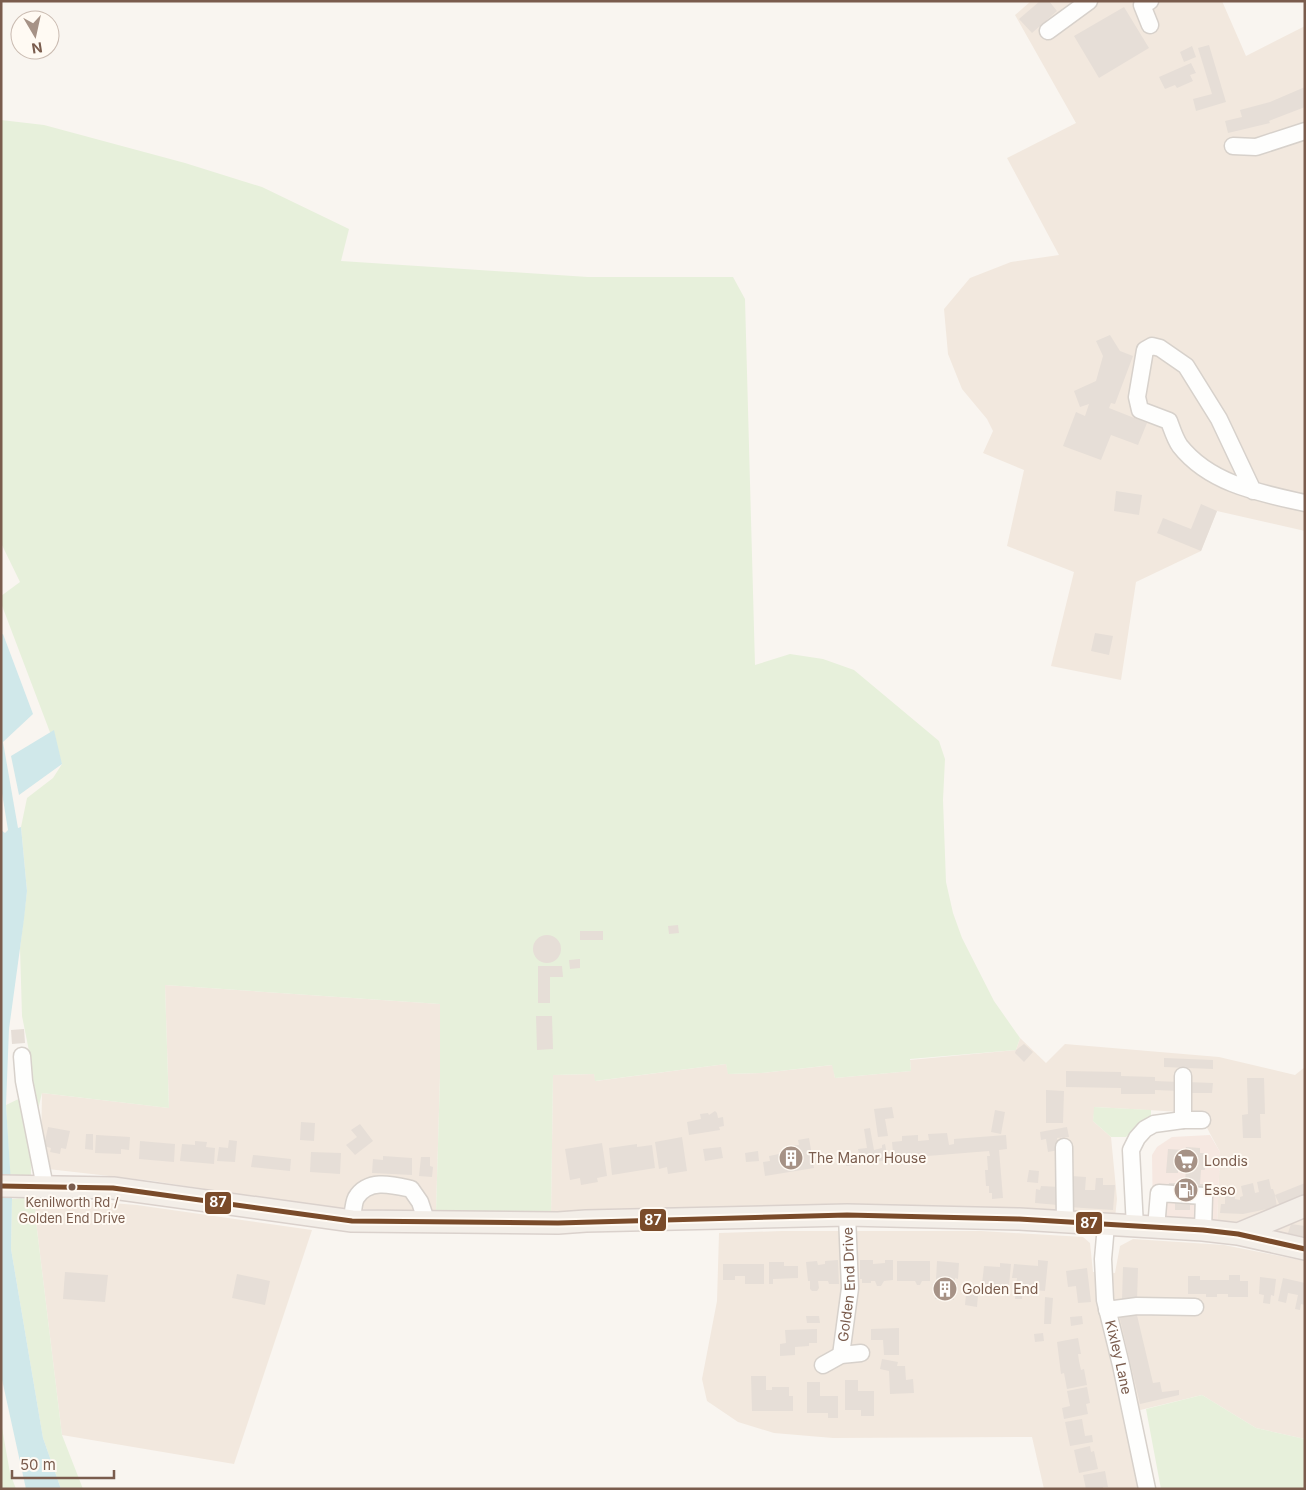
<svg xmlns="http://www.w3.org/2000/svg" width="1306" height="1490" viewBox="0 0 1306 1490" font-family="Inter,sans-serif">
	<rect width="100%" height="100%" fill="#f9f5f0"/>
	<path fill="#f2e8de" d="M1031,1h191l24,55 59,-30v505l-88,-20 -16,40 -65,31 -15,98 -70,-14 23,-94 -67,-26 17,-76 -41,-17 10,-22 -6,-12 -25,-30 -14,-35 -4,-45 26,-31 41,-16 48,-7 -52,-97 69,-35 -61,-108z
		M165,985l275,19v72l-4,136 -116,-5 -167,-26 -105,-12 -7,-18 1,-58 127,15z
		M1020,1038l26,25 19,-19 154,13 76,18 10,-8v170l-28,-5 -5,-16 -29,10 -26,-1 3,-73 -21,-39 -104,-6 -2,14 18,16 6,62 -2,19 -564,-2 2,-141 41,-1 2,7 130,-17 3,10 32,-1 72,-8 2,13 76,-7 -1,-11 106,-10z
		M36,1197l101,8 175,25 -78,234 -172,-29 -27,-222z
		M782,1231h199l102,6 7,6 3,29 22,1 5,-27 13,-7 91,6 81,16v178l-49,-11 -54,-33 -78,19 14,75h-94l-12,-52 -199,1 -59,-5 -36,-11 -31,-21 -5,-22 15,-78 2,-68z"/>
	<path fill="#f6e8e1" d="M1210,1135l10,17 -3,73 -64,-4 -1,-66 5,-8 15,-10z"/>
	<path fill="#e7f0db" d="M1,120l43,5 141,38 77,24 87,42 -8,32 247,16h145l12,22 10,366 35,-11 33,5 31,11 85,71 6,18 -2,41 3,82 7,31 9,25 32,63 26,37 -4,12 -106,9 1,12 -76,7 -3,-13 -71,8 -33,1 -2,-10 -131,17 -1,-7 -41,1 -2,141 -115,-4 4,-136v-72l-275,-19 4,123 -127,-15 -11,45v39l-21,-3 -4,-69 27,-13 -4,-41 -7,-35 -2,-68 7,-57 -6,-64 6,-29 26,-20 9,-14 -61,-161v-7l19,-14 -19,-39z
		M1094,1107l57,3v8l-8,4 -17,15h-15l-18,-16z
		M36,1197l-1,16 27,222 21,54h-22l-18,-51 -32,-189 1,-50z
		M1202,1395l54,33 49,11v50h-144l-15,-80z
		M1,1422l9,51 6,16h-15z"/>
	<path fill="#d0e8ea" d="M3,634l30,80 -30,28 15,86 3,-1 6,64 -3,28 -15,110 -3,76 6,94 -1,50 32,189 18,51h-35l-25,-114v-545l4,3 3,-3 -7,-43v-152z
		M54,730l8,34 -43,31 -8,-39z"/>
	<path fill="#e6ded7" d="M1040,1h9l8,10 -25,22 -13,-14z
		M1124,7l25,41 -50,30 -25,-42z
		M1209,45l17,57 -30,9 -3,-12 19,-5 -14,-46z
		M1192,46l4,11 -12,5 -4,-10z
		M1191,63l5,10 -6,2 3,6 -16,7 -2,-3 -10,4 -6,-12z
		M1305,87v20l-36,14 1,2 -42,10 -3,-12 17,-4 -2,-7 30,-8z
		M1110,335l10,16 13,5 -18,48 -4,-1 -2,5 38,15 -9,22 -27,-10 -10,25 -38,-14 13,-34 9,4 4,-12 -9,3 -6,-16 22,-10 7,-25 -7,-15z
		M1116,491l26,4 -3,20 -25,-4z
		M1201,504l16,7 -16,40 -44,-18 6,-15 28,11z
		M1095,633l18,3 -4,19 -18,-4z
		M678,925l1,8 -10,1 -1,-8z
		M580,931h23v9h-23z
		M533 949a14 14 0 1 1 28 0a14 14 0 1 1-28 0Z
		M580,959v9l-10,1 -1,-9z
		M538,966h24l1,11h-13v26h-12z
		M536,1016h16l1,33 -16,1z
		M24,1029l1,14 -13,1 -1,-14z
		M1024,1044l9,8 -9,10 -9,-9 1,-3z
		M1164,1058l49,2v9l-49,-2z
		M1066,1071l55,1v4l34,1v4l24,1v9l-24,-1v4h-34v-6l-55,-1z
		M1247,1078h17l1,36h-5l1,24h-18l-1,-23 6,-1z
		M1187,1082l26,1 -1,10h-25z
		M1046,1090l18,1 -1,32h-17z
		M892,1107l2,11 -9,1 3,17 -10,1 -4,-28z
		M995,1110l10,2 -4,22 -10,-2z
		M715,1111l2,2 1,5 5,-1 1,9 -5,1 1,3 -31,5 -2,-13 14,-3 -1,-5 8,-1 1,2z
		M301,1122l14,1 -1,18 -14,-1z
		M360,1124l13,17 -18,14 -9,-10 11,-8 -6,-7z
		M48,1127l22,4 -4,18 -5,-1 -1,6 -10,-2 1,-4 -7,-2z
		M1067,1127l2,10 -12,1 2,12 -11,2 -2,-13 -5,1 -1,-8z
		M870,1128l4,22 8,-2v-3l3,-1 3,16 -42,6 -1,-10 14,-2 -1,-5 9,-1 -3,-19z
		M947,1133l2,12 5,-1v-5l52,-4 1,14 -8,1 4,48 -11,1v-6h-3v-7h-3l-1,-16h3l-1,-14h3l-1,-5 -86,7 1,4 -10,1 -2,-21 10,-1v-5l16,-1v6l11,-1 -1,-6z
		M86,1134h7v16l-8,-1z
		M96,1135l34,2 -1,13 -8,-1v5l-26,-1z
		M682,1137l5,34 -19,3 -1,-7 -8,2 -4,-27z
		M809,1138l5,30 -49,8 -2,-14 7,-1 -1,-5 20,-4v-6l10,-1 -1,-5z
		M229,1140l8,1 -2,21 -18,-1 2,-14 9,1z
		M140,1141l35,3 -1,18 -35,-3z
		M195,1141l12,1 -1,5 9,1 -1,16 -34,-3 2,-17 13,1z
		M602,1143l5,33 -10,2 1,4 -17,3 -1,-7 -10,2 -5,-31z
		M637,1144v3l15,-2 3,23 -43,7 -3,-27z
		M721,1147l2,11 -18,3 -2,-12z
		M1186,1147l14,1v5h5v17h-4l-1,14h3l-1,21h-12v5h-15v-13l-7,-1 1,-13h16l1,-14 -8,-1v5h-12l2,-24 17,1z
		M758,1151l1,10 -13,1 -1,-9z
		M311,1152l30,1 -1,21 -30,-2z
		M253,1155l38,4 -1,12 -39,-4z
		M383,1156l29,2v17l-40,-2 1,-14 10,1z
		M421,1157h9v9l3,1 -1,10 -13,-1z
		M1029,1170l10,1 -1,12 -11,-1z
		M1071,1176l15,1 -1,13h10l1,-12h7v7h12l-2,25 -44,-3z
		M1269,1179l2,10h2l2,6 2,12 -34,7 -23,-1 1,-9h4v-8l10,1v2l5,1v-3l3,-1 -2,-10 12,-3 2,10 4,-1 -2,-10z
		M1305,1183v16l-24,9 -6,-13z
		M1041,1186l19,1 -2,18 -23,-2 1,-14 4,1z
		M1291,1224l14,2v11l-17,-4z
		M838,1260l1,24h-10l-1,-3h-10l1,7 -2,3h-5l-2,-2v-8h-2l-2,-19 11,-1 1,4 7,-1v-3z
		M860,1260h13v4l12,-1v-3h8v20l-9,1 -3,5h-4l-2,-5h-4v2h-9v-4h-2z
		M1038,1260l10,1 -3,30 -22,-2 -1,10h-7l2,-21h-5l2,-14 24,2z
		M897,1261h33v20h-8l-2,4h-3l-2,-4h-18z
		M937,1261l22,2 -1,16 -3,-1 -1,22 -19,-1z
		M769,1262h15v4h14v12l-25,1v5h-4z
		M1000,1263l11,1 -2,22 -27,-2 2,-18 16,1z
		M723,1264h41v20h-19v-8h-10v4h-12z
		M1123,1267l15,1 -1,33 -15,-1z
		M1087,1268l4,34 -13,1 -2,-17 -8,1 -2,-16z
		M65,1272l43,3 -3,27 -42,-3z
		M237,1274l33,7 -5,24 -33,-7z
		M1229,1275h11v6h8v16h-20v-3h-11v3h-11v-3h-18v-18h12v4h29z
		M1260,1277l16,2 -2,17 -3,-1 -1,9 -7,-1 1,-8 -5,-1z
		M1283,1278l22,5v22l-4,-1 -1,6 -5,-1 3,-14 -10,-2 -2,10 -8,-2z
		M966,1294l12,1 -1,12 -12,-2z
		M1045,1297l8,1 -2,26h-7z
		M1136,1311l17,72 7,-1 2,10 17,-2v5l-39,9 -21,-89z
		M806,1316h13l1,7h-13z
		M1082,1316l1,8 -12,2 -1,-9z
		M899,1328v27h-15l-1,-15h-12v-11z
		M817,1329v14h-8v3l-14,1v8l-15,1v-12l6,-1 -1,-13z
		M1043,1333l1,8 -9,1 -1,-8z
		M1078,1338l3,16h-3l1,7 2,9 3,-1 3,16 -20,4 -3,-16 -3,1 -4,-32z
		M882,1359l16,3 -1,4h8l1,14 7,-1 1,14 -24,1 -1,-23 -9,-2z
		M751,1376h15v14h6v-3h17v9h4v15h-41z
		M845,1380h13v11h16v25h-13v-6h-16z
		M807,1382h13v14h18v22h-10v-5h-21z
		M1087,1387l3,16 -4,1 2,10 -24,5 -2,-11 8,-2 -3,-15z
		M1082,1419l3,17 7,-1 1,7 -23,4 -5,-24z
		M1090,1446l1,6 3,-1 4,18 -19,4 -5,-23z
		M1105,1471l3,16h-5v2h-17l-3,-14z"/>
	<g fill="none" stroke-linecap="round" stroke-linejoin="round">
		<defs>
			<g id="minor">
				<path d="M1150,1l-8,4 8,20"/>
				<path d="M1048,31l41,-30"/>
				<path d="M1233,146l23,1 49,-16"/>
				<path d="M1253,491l-34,-72 -33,-53 -26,-18 -8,-2 -7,4 -8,47 3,13 29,11c3,8 6,18 11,25 30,38 80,47 125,57"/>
				<path d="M22,1056l2,25 21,106"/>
				<path d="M1183,1076v44h19"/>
				<path d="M1064,1147l1,75"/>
				<path d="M352,1221c1,-7 1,-17 4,-23 12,-20 37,-13 55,-9l9,13 7,21"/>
				<path id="s1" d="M1106,1225l-3,34 2,41 16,65 26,124"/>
				<path d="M1135,1227l-4,-77 6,-12 8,-9 9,-5 29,-4"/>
				<path d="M1156,1228l3,-35 45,3 -1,34"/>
				<path d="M1107,1310l30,-4 58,1"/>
				<path id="s2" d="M841,1355l9,-67 -3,-73"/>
				<path d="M823,1365l18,-10 20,-2"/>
			</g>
			<path id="major" d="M1,1186l112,2 239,33 206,2 28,-2 261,-6 172,4 184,11 35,4 67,15
				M1238,1234l67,-28"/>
		</defs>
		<use href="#minor" stroke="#d7d1cb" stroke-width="19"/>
		<use href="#major" stroke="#dad1cc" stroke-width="24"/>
		<use href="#minor" stroke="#fefefd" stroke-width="16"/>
		<use href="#major" stroke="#f3eee8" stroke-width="21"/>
		<defs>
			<path id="bus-1" d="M1,1186l112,2 239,33 206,2 289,-8 172,4 184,11 35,4 67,15"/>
		</defs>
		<use href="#bus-1" stroke="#fffaf3" stroke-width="9"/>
		<use href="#bus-1" stroke="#7a4b2a" stroke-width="5"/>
	</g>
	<defs>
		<symbol id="building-disc" viewBox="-11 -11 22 22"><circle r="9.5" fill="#a69286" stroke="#fffaf3"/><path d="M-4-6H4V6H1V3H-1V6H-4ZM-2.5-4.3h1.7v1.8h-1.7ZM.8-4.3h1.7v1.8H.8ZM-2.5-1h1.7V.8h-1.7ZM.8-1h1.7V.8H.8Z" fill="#fff"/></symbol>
		<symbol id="supermarket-disc" viewBox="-11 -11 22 22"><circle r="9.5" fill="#a69286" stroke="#fffaf3"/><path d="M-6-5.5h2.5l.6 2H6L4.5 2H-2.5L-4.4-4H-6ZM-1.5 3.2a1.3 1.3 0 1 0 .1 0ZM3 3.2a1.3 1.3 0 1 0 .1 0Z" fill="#fff"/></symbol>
		<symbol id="fuel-disc" viewBox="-11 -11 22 22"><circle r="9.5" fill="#a69286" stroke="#fffaf3"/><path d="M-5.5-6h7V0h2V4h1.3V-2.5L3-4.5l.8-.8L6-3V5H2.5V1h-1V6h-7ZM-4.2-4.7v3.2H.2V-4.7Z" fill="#fff"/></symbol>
	</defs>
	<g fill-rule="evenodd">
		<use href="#building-disc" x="777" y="1144" width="28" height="28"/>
		<use href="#supermarket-disc" x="1172" y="1147" width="28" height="28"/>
		<use href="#fuel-disc" x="1172" y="1176" width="28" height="28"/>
		<use href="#building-disc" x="931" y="1275" width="28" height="28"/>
	</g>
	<circle fill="#7a5c4d" stroke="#fffaf3" stroke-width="2" cx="72" cy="1187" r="4.5"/>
	<g text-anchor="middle" stroke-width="4" stroke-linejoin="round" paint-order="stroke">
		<g font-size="13" fill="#7a5c4d" stroke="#fffaf3">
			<text x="72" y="1207">Kenilworth Rd /<tspan x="72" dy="16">Golden End Drive</tspan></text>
		</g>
		<g font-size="14" fill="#7a5c4d" stroke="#fffaf3" text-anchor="start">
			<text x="808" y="1163">The Manor House</text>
			<text x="1204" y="1166">Londis</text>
			<text x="1204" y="1195">Esso</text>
			<text x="962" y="1294">Golden End</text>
		</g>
		<g font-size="14" fill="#7a5c4d" stroke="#fffaf3">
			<text dy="5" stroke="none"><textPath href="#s2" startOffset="71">Golden End Drive</textPath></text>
			<text dy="5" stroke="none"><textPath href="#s1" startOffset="134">Kixley Lane</textPath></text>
		</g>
	</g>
	<g stroke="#fffaf3" stroke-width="2">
		<rect x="204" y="1191" width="28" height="24" rx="5" fill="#7a4b2a"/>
		<rect x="639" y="1208" width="28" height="24" rx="5" fill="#7a4b2a"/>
		<rect x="1075" y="1211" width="28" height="24" rx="5" fill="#7a4b2a"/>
	</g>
	<g font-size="14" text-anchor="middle" font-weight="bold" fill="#fff">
		<text x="218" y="1207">87</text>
		<text x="653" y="1225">87</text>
		<text x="1089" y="1228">87</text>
	</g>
	<rect width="1306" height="1490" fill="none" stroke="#7a5c4d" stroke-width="5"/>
	<g transform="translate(35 35) rotate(171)"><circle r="24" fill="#fffaf3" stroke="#cabbb1"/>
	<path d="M0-4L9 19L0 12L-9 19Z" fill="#a69286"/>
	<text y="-8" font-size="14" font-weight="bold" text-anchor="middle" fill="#7a5c4d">N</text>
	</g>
	<path d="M12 1470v8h102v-8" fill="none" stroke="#7a5c4d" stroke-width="2.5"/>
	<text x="20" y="1470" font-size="15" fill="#7a5c4d" stroke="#fffaf3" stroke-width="4" paint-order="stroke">50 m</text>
</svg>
